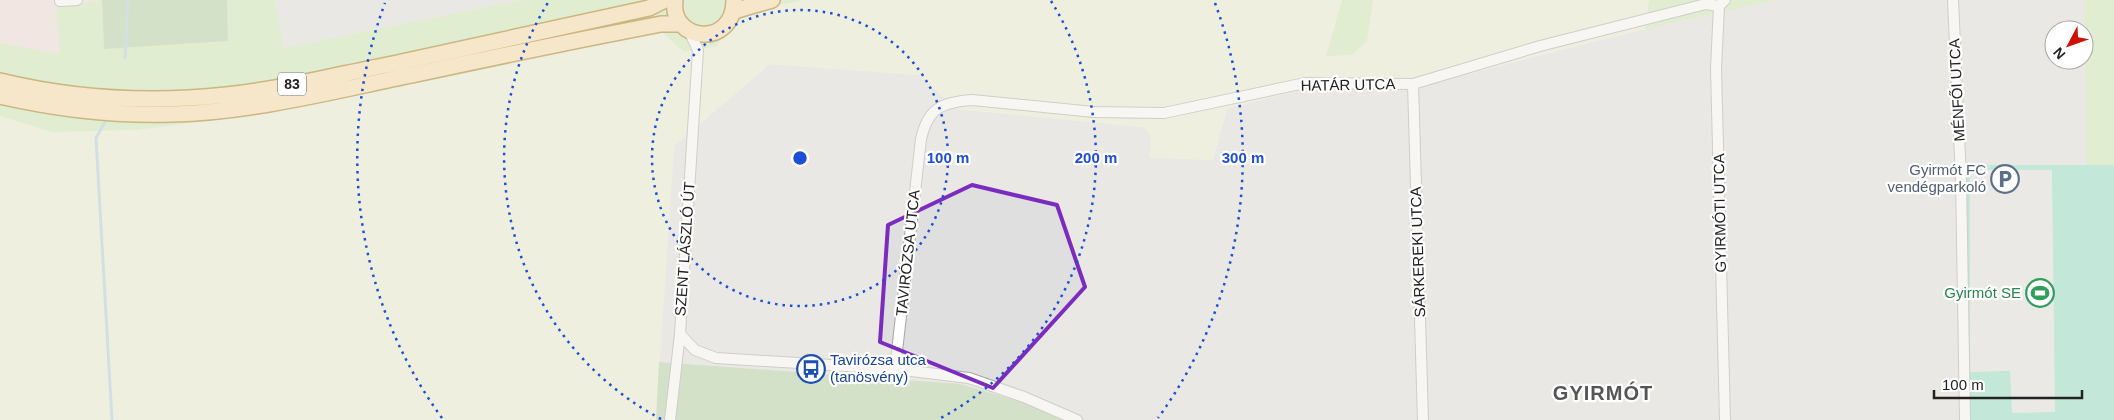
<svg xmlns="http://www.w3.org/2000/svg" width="2114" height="420" viewBox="0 0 2114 420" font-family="Arial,sans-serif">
	<rect width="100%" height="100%" fill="#f2efe9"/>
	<path fill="#e0dfdf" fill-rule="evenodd" d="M275,0h246l-237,48z
		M1776,0h308l2,165h-120v255h-904l-37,-17 -65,-18 -301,-23 15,-216 96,-82 149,11 37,34 187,18 8,7 62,26 14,-51 76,-20 114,-2 228,-58zM2054,30h30v30h-30z"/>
	<path fill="#f1dbd9" d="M0,0h102l-46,7 4,47 -60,-11z"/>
	<path fill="#ecefd5" d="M803,0h846l-4,29 -228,58 -114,2 -76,20 -14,51 -63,-2 1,-24 -8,-7 -187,-18 -37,-34 -149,-11 -96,82 -18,274h-656v-304l52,16 83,-2 119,-15 176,-36 224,-54 30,27 32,-6 19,-32z"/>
	<path fill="#c9eab1" d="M102,0l2,49 124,-9 -1,-40h48l9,48 237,-48h282l-68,14 -18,32 -33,6 -30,-27 -224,54 -176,36 -119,15 -83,2 -52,-16v-73l60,11 -4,-47z
		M1342,0h31l-6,41 -15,14 -26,1z
		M1649,0h127l-131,29z
		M2084,0h30v165h-28z"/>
	<path fill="#aad09e" d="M102,0h125l1,41 -124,8z
		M659,362l301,22 65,19 37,17h-406z"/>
	<path fill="#89dec3" d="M1966,165h148v255h-148z"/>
	<path fill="#e2e2e2" d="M1970,170h82l3,242 -43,1 -2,-42 -40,1z"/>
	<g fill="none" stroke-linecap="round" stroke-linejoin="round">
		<path stroke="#aacfde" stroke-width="3" d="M125,58l3,-58
			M106,120l-10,18 16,282"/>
		<defs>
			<path id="minor" d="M1953,0l8,179 4,241
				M60,1l17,-1
				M1719,6l-3,63 9,351
				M1413,84l10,336
				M680,334l15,16 21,8 179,11 74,9 55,19 53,23
				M895,369l26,-230c7,-31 21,-37 51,-39l122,12 70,1 141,-30 108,1 127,-38 166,-42 13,2 6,-6
				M670,420l10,-86 18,-284 -9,-19"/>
			<path id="primary" d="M675,0c-6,42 59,49 59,0
				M734,11l38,-11
				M0,81c74,18 150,22 226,14 57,-6 114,-21 171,-32 84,-18 168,-36 252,-55l16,-8
				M0,96c57,13 115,20 173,18 80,-2 160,-23 239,-39 83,-18 166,-35 249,-51h19"/>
		</defs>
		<use href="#minor" stroke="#a6a6a6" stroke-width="12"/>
		<use href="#primary" stroke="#9c7303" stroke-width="18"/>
		<use href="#minor" stroke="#fff" stroke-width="10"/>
		<use href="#primary" stroke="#fadba5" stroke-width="15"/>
	</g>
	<path d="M0 0H2114V420H0ZM972,185l85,20 28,82 -92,101 -113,-46 8,-117z" fill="#f2efe9" fill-opacity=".55" fill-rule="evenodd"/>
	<path fill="none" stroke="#7b2cbf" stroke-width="4" stroke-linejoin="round" d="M972,185l85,20 28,82 -92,101 -113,-46 8,-117z"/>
	<g fill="none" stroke="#1d4ed8" stroke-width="2.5" stroke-dasharray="2.5 5">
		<circle cx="800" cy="158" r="148"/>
		<path d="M661 419A296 296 0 0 1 549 1M1051 1A296 296 0 0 1 939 419"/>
		<path d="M442 418A443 443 0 0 1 385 3M1215 3A443 443 0 0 1 1158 418"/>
	</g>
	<defs>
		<symbol id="parking-ring" viewBox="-11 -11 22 22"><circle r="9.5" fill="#fff" stroke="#5c6f8a" stroke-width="1.5"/><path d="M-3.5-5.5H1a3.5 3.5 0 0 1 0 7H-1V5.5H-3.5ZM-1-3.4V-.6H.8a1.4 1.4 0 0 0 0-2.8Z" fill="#5c6f8a"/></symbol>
		<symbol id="stadium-ring" viewBox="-11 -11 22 22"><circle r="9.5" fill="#fff" stroke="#2e9e5b" stroke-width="1.5"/><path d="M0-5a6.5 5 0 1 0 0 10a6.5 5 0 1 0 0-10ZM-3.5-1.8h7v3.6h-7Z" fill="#2e9e5b"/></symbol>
		<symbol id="bus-ring" viewBox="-11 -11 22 22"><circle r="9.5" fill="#fff" stroke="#1a4fb4" stroke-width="1.5"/><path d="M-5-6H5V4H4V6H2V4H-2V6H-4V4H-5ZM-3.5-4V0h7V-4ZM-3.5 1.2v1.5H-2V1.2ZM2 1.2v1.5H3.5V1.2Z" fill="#1a4fb4"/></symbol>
	</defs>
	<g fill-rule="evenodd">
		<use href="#parking-ring" x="1989" y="163" width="32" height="32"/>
		<use href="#stadium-ring" x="2024" y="277" width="32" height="32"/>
		<use href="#bus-ring" x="795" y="353" width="32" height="32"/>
	</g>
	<g text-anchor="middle" stroke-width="4.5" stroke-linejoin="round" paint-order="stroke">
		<rect fill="#fff" stroke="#646464" stroke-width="1" x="278" y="72.5" width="28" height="23" rx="4"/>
		<g font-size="14" font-weight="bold" fill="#222">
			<text x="292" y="89">83</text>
		</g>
		<g font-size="15" fill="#222" stroke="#fff">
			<text transform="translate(1348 85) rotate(-1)" y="5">HATÁR UTCA</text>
			<text transform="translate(1957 90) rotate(-93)" y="5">MÉNFŐI UTCA</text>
			<text transform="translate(1720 213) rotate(-91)" y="5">GYIRMÓTI UTCA</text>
			<text transform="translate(685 249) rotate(-86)" y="5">SZENT LÁSZLÓ ÚT</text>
			<text transform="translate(1418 252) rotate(-92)" y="5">SÁRKEREKI UTCA</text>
			<text transform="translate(908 253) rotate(-84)" y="5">TAVIRÓZSA UTCA</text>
		</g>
		<g font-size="15" fill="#4e5e75" stroke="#fff" text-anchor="end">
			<text x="1986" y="175">Gyirmót FC<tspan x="1986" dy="17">vendégparkoló</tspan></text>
		</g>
		<g font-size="15" fill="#27864d" stroke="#fff" text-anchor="end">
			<text x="2021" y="298">Gyirmót SE</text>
		</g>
		<g font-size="15" fill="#164399" stroke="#fff" text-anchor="start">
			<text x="830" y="365">Tavirózsa utca<tspan x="830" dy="17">(tanösvény)</tspan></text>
		</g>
		<g font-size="20" font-weight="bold" letter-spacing="1" fill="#555" stroke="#fff">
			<text x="1603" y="400">GYIRMÓT</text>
		</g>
	</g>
	<circle cx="800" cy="158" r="8" fill="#1d4ed8" stroke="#fff" stroke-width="2.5"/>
	<g font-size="15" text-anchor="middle" font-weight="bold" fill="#1d4ed8" stroke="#fff" stroke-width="4.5" stroke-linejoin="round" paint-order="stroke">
		<text x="948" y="163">100 m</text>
		<text x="1096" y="163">200 m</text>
		<text x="1243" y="163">300 m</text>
	</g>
	<g transform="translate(2069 45) rotate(229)"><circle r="24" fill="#ffffff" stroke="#a7a7a7"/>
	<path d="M0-4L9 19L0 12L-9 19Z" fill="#cf1104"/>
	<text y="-8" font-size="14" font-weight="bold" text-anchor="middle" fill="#222222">N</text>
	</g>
	<path d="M1934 390v8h148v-8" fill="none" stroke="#222222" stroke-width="2.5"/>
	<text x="1942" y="390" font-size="15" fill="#222222" stroke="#ffffff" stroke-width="4" paint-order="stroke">100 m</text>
</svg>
